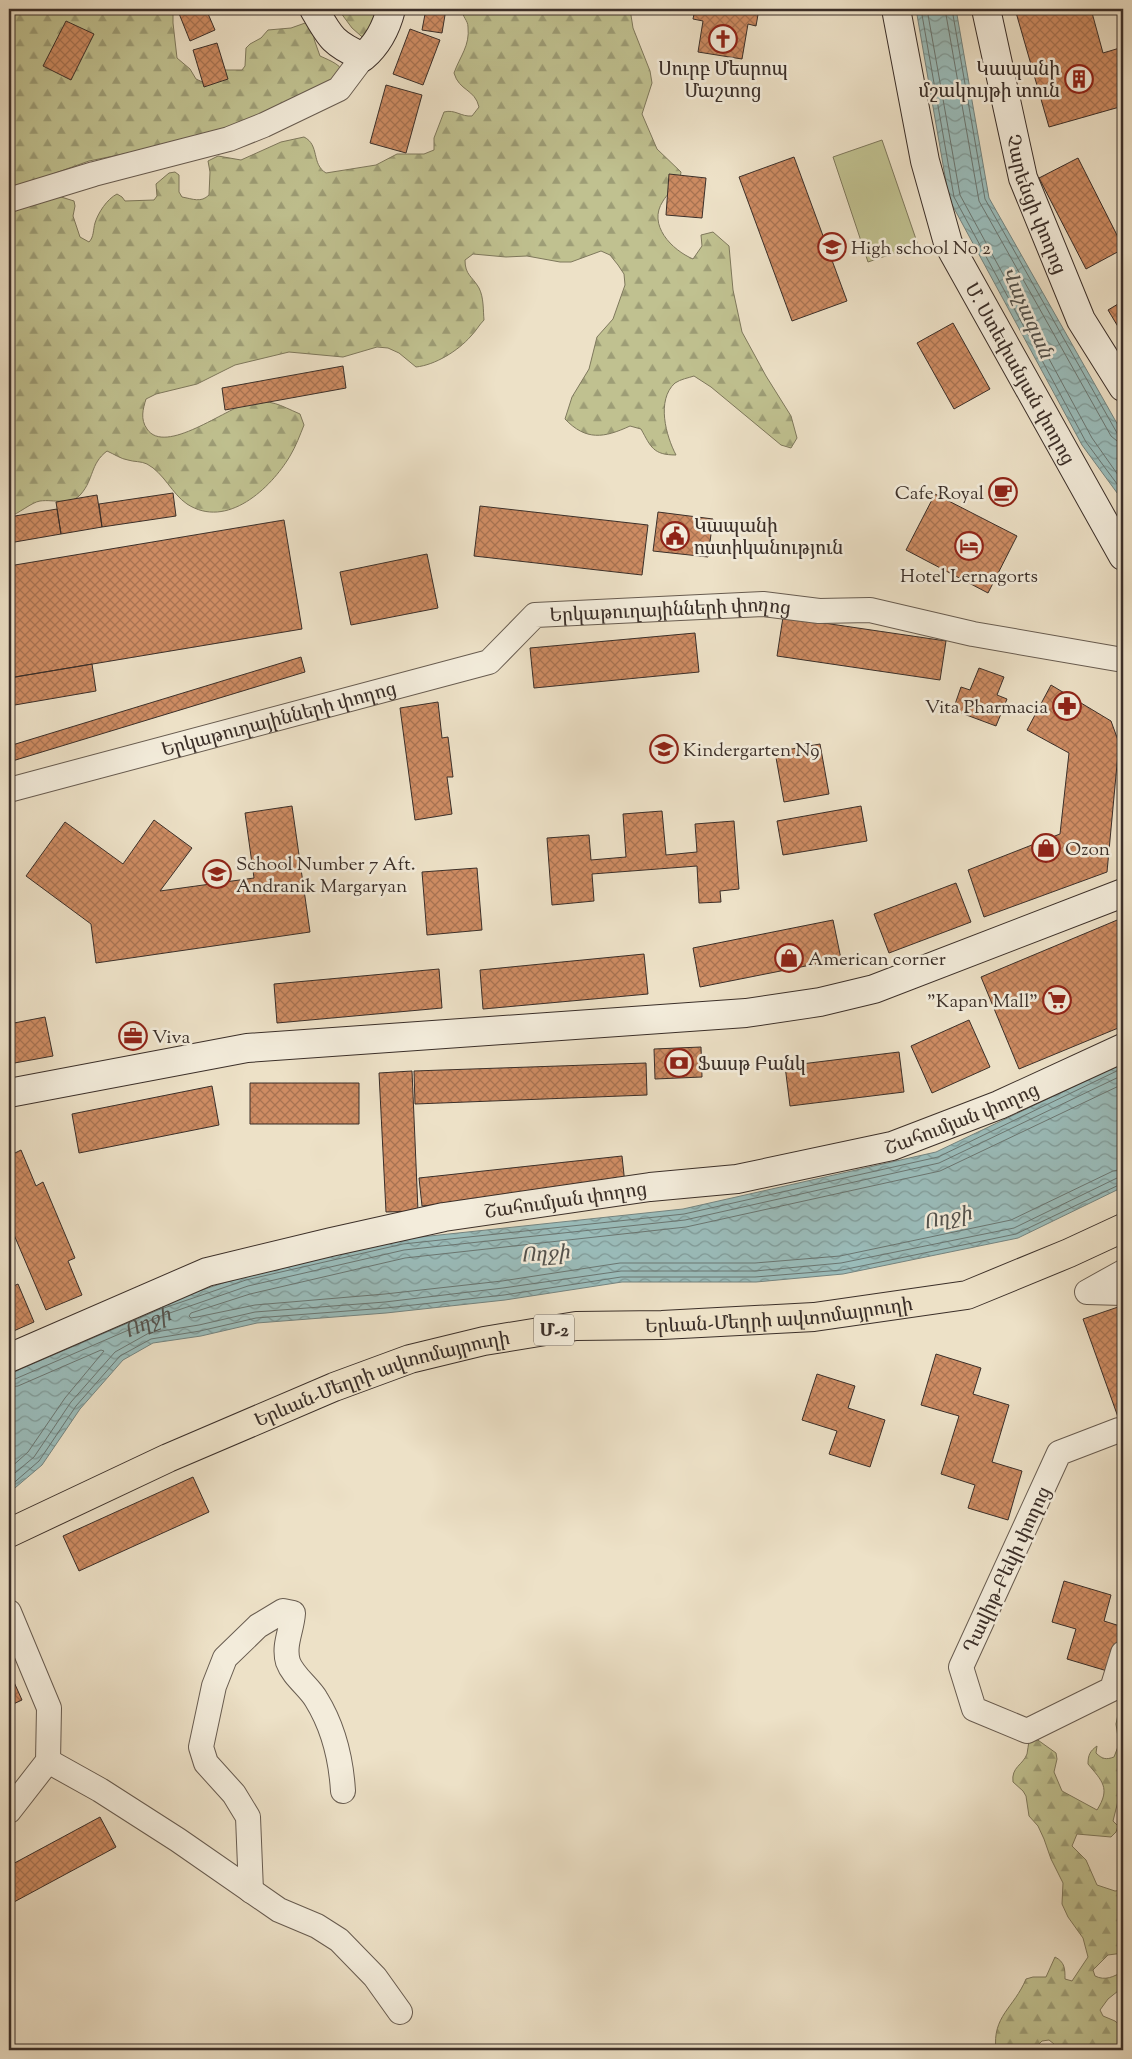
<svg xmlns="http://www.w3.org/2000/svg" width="1132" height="2059" viewBox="0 0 1132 2059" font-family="'Sorts Mill Goudy','Noto Serif Armenian',serif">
	<defs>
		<pattern id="forest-firs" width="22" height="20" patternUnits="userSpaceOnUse" patternTransform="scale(1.25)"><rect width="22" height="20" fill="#c0c190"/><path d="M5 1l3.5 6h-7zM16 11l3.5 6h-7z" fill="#9d9d76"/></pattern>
		<pattern id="water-waves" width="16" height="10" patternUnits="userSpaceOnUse" patternTransform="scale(1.25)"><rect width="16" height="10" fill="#9abcba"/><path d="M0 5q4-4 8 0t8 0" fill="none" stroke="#7f9997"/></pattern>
		<pattern id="building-cross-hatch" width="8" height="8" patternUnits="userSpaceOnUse" patternTransform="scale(1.25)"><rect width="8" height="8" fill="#ce8c63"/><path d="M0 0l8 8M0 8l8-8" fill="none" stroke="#a87352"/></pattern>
	</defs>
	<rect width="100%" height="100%" fill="#ede1c7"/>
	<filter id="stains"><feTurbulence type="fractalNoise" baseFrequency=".004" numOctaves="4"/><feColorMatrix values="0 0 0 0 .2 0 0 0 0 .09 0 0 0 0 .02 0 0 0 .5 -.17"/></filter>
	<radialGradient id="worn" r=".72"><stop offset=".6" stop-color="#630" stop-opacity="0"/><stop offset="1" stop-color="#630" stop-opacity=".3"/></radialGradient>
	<path fill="url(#forest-firs)" stroke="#7e785c" d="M9,9h164v14l4,35 13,11 6,10 11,5 17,-14h18l3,-4 1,-18 4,-4 11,-6 7,-8 23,-2 17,-6 7,6 -1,11 6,17c11,5 23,9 25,21l-101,48 -101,25 -54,11 -67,24 -13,9z
		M338,9h49l-18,34 -17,-15z
		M462,9h168l3,19 17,43 2,12 -10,31 15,35 24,23c-2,18 -10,16 -18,29 -16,24 9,49 30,58l9,-13 -1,-11 12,-3 16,14 4,44 9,42 24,44 25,40 6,22 -6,10 -10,-3 -70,-58 -17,-11c-6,2 -13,3 -19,7 -19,17 -9,53 1,72 -23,0 -25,-8 -35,-26l-11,-3c-26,12 -44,15 -65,-7l7,-22 17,-28 8,-32 16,-18 12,-34 -1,-11 -6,-9 -8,-10 -9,-4 -30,11h-11l-33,-6 -21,1 -33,-3 -8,6c0,15 7,16 14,28 5,10 4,22 5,32 -5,5 -8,11 -13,16 -13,15 -36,29 -55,31l-17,-14 -11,-5 -11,-1 -34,10 -54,-5 -54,13 -38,19 -41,10 -10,5c-3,10 -6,20 1,30 18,27 79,-21 102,-26 23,-4 30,2 51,11l4,11c-4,10 -8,21 -14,31 -19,32 -63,74 -103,48 -15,-10 -23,-31 -40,-40 -6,-3 -13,-2 -19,-4 -7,-1 -14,-6 -21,-9 -17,13 -13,28 -26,43 -10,12 -27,5 -41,7 -8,1 -22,13 -31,16v-305l49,-16 16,5 1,5 -2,10 7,21 9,5c5,-5 4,-12 6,-19 3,-10 12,-24 22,-29l5,3 3,4 29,-1 3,-4 -1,-12 13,-11 6,-1 4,3v17l3,5c11,2 19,6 27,-2l1,-23 -2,-11 10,-5 23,4 40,-18 23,-5c16,8 7,27 22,36l50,-8 21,-11h27l10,-4v-12l10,-26c11,-3 17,5 28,4l7,-9c-4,-18 -20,-16 -25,-34 6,-17 16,-27 14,-46 0,-7 -6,-10 -6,-18z
		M1123,1665v124l-5,12 -5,20 5,5 -2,6 -5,5 -34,-3 -5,12 14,14 11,25 18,6 8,-1v63l-15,2 -15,15 2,6c10,5 19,1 28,-5v16l-15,12 -8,11 3,6 12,5 8,7v22h-68l-1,-6 -5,-4 -7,1 -9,9h-37c-4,-34 18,-42 30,-71l7,-2h13l9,-20c10,5 10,12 10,22l7,2 16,-24 -5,-19 -15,-21 -6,-13 1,-21 -12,-24 -7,-20 -6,-13 -9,-10 -3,-20 -3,-5 -10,-9c-2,-15 10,-17 14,-28 1,-4 1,-9 2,-13l6,-3 21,15 1,6 -3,13 8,19 35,19c14,-22 5,-29 -9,-46 0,-9 2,-13 9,-18l-1,7c6,6 10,7 18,4l5,-13 -3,-20 4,-19 -3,-19z"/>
	<path fill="#c0c190" stroke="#7e785c" d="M882,140l36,105 -50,17 -35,-105z"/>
	<path fill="url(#water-waves)" stroke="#748480" d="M916,9h40l33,189 134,236v67l-41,-56 -133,-246z
		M1123,1063v124l-105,51 -175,36 -87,8h-134l-117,18 -119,13 -129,10 -56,13 -48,7 -30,17 -43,49 -38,56 -33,28v-124l148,-64 87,-29 158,-37 281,-30 253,-57z"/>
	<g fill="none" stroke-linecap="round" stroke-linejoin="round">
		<g stroke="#6a7672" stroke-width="1">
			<path d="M921,9l33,188 132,245 37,50"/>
			<path d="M927,9l33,186 132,243 31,44"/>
			<path d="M945,9l34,192 132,235 6,5 6,1"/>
			<path d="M952,9l33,190 132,234 6,3"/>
			<path d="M1123,1084l-183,87 -254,56 -281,31 -155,36 -59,19 -2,3 2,2 6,-1 58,-12 130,-11 117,-13 118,-18h135l85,-7 171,-36 102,-49 10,-2"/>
			<path d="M9,1374l149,-64 88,-30 157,-36 281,-30 254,-57 185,-89"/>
			<path id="s1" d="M9,1380l6,-1 146,-63 87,-30 156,-36 281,-30 254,-57 184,-88"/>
			<path d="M9,1387l9,-1 83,-36 3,1 -39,47 -37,54 -19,17"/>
			<path d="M9,1478l25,-21 37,-55 44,-50 34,-19 50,-8 56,-13 130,-10 118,-14 118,-17h134l86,-8 173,-35 103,-50 6,-1"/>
			<path d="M9,1487l30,-26 37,-55 44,-50 31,-17 49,-8 56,-13 130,-10 118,-13 117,-18h134l87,-7 174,-36 107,-51"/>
		</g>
	</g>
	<path fill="url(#building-cross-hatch)" stroke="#3b2f29" d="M183,9h23l9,21 -25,11 -12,-30z
		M426,9h20l-4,24 -20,-3z
		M695,9h64l-3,17 -8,-2 -6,35 -44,-7 5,-31 -10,-2z
		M1015,9h76l12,44 20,-6v59l-74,21z
		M66,21l28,13 -23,46 -28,-14z
		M410,29l30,11 -17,45 -30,-11z
		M217,43l11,36 -24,8 -11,-37z
		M386,85l36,10 -16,58 -36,-10z
		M794,157l53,144 -55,20 -53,-144z
		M1078,158l45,89v2l-37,20 -47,-91z
		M669,174l37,4 -4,40 -36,-3z
		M1123,301v34l-15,-25z
		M953,323l37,66 -36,20 -37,-66z
		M343,366l3,22 -121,22 -3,-22z
		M173,493l3,23 -74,11 -3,-23z
		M935,494l82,42 -29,57 -82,-43z
		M97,495l5,32 -41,7 -5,-32z
		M480,506l168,19 -6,50 -168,-19z
		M57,509l4,25 -52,9v-26z
		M658,512l55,7 -5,38 -55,-6z
		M284,520l18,109 -293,49v-112z
		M427,554l11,54 -87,17 -11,-53z
		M783,617l163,24 -6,39 -163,-24z
		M695,633l4,39 -165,16 -4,-40z
		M301,657l4,15 -296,90v-16z
		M92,664l4,27 -87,15v-28z
		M979,668l25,9 -7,18 10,4 -11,27 -43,-16 8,-23 9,3z
		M1051,685l60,36 8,22 -12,129 -123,45 -16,-47 92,-36 9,-81 -42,-23z
		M438,702l4,36 6,-1 5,40h-6l5,37 -37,6 -15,-112z
		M820,744l9,50 -45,8 -9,-50z
		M292,806l18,126 -214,31 -5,-39 -65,-48 39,-54 58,42 31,-44 38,28 -32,43 94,-13 -9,-65z
		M861,806l6,35 -84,14 -6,-34z
		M662,811l4,44 31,-3 -2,-28 39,-3 5,68 -19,2 1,11 -22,1 -2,-37 -105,8 2,27 -42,4 -5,-67 42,-3 2,25 35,-3 -3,-43z
		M477,868l5,62 -55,5 -5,-63z
		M956,883l15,39 -82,31 -15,-39z
		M1122,918l1,3v105l-104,43 -38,-92z
		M833,920l8,39 -141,28 -7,-39z
		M644,954l4,40 -165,15 -3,-39z
		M439,969l3,39 -165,15 -3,-39z
		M45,1017l8,39 -44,8v-40z
		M969,1020l21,47 -58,26 -21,-47z
		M701,1047l1,30 -47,2 -1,-30z
		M899,1052l5,40 -114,14 -5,-40z
		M646,1063l1,32 -232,9 -1,-33z
		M412,1071l6,140 -32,1 -7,-139z
		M250,1083h109v41h-109z
		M212,1086l7,39 -140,28 -7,-39z
		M21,1150l15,36 7,-4 32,76 -7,3 14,34 -36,15 -37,-87v-67z
		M622,1156l3,28 -203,22 -3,-28z
		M18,1284l16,38 -25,11v-45z
		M1121,1306l2,5v120l-40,-112z
		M936,1354l45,14 -8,26 36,11 -17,57 30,9 -14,49 -40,-12 7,-23 -34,-11 18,-58 -38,-11z
		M817,1374l38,12 -7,22 37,12 -15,47 -41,-13 8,-23 -35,-11z
		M193,1477l16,35 -130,59 -16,-35z
		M1064,1581l47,14 -7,26 19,6v13l-9,33 -47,-14 9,-30 -24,-7z
		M9,1671l13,29 -13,6z
		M100,1817l16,30 -102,55 -5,-11v-25z"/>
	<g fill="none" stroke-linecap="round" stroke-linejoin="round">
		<defs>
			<g id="street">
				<path d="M9,200l85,-26 135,-35 35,-14 75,-36 24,-32"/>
				<path id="s2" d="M9,790l480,-128 46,-47 228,-11 56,7 51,-1 103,24 150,26"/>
				<path d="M1123,1272l-36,20 36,1"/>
				<path d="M1119,1430l-60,23 -98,214 13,42 53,22 85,-42 11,-36"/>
				<path d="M9,1612l40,96 -1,53 -39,50"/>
				<path d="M48,1761l52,29 78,50 101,70 38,16 22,14 36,37 25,35"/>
				<path d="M251,1891l-3,-74 -14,-23 -28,-31 -5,-16 13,-61 11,-28 33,-32 25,-15 10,2c-1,17 -10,32 -5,49 5,14 21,25 28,37 18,29 25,59 27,92"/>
			</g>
			<g id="secondary">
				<path d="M314,9c16,28 18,34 49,48 15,-13 23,-28 28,-48"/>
				<path id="s3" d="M896,9l29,152 23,82 175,313"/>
				<path id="s4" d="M986,9l37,169 58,142 42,67"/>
				<path d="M9,1093l238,-45 499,-35 74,-11 54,-13 249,-96"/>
				<path id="s5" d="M9,1358l198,-86 124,-30 113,-25 206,-30 87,-8 155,-33 107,-41 124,-57"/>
			</g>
			<g id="highway">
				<path id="s6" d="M9,1533l159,-75 166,-71 76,-28 74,-18 92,-15 86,-1 152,-8 153,-22 102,-42 54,-25"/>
			</g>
		</defs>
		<use href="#street" stroke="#685c50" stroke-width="26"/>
		<use href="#secondary" stroke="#3b2f29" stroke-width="30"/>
		<use href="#highway" stroke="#3b2f29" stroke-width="30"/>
		<use href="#street" stroke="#f3ecdb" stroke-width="24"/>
		<use href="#secondary" stroke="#f3ecdb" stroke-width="28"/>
		<use href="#highway" stroke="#ede1c7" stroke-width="28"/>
	</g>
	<defs>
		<symbol id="church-ring" viewBox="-11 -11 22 22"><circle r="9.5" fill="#f3ecdb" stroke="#8f2418" stroke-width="1.5"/><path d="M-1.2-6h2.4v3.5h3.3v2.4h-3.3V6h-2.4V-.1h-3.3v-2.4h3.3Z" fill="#8f2418"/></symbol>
		<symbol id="building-ring" viewBox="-11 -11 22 22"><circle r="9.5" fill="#f3ecdb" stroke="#8f2418" stroke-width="1.5"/><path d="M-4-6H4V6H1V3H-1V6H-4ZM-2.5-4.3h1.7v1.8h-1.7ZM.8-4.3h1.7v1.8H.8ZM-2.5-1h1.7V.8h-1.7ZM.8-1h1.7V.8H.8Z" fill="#8f2418"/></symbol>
		<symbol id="school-ring" viewBox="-11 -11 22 22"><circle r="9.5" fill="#f3ecdb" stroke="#8f2418" stroke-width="1.5"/><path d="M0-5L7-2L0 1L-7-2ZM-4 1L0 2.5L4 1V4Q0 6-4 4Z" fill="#8f2418"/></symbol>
		<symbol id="cafe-ring" viewBox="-11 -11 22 22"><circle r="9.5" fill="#f3ecdb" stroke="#8f2418" stroke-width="1.5"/><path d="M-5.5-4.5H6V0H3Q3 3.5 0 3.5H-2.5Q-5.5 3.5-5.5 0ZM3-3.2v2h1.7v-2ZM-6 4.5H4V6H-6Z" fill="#8f2418"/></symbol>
		<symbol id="civic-ring" viewBox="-11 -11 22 22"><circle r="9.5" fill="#f3ecdb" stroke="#8f2418" stroke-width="1.5"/><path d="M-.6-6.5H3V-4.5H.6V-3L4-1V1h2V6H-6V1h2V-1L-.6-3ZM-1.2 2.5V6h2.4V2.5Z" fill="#8f2418"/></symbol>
		<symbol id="hotel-ring" viewBox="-11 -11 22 22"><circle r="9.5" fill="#f3ecdb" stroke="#8f2418" stroke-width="1.5"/><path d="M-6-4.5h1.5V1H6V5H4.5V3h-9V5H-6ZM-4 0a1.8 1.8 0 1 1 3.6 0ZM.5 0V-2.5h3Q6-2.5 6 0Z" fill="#8f2418"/></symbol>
		<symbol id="pharmacy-ring" viewBox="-11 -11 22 22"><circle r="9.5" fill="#f3ecdb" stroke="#8f2418" stroke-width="1.5"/><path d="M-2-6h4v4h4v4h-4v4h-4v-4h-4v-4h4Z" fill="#8f2418"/></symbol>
		<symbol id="shop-ring" viewBox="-11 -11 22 22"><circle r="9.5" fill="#f3ecdb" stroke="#8f2418" stroke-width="1.5"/><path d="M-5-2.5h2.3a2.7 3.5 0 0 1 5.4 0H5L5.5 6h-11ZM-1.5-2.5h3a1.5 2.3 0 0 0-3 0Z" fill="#8f2418"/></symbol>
		<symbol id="supermarket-ring" viewBox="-11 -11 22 22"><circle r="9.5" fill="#f3ecdb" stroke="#8f2418" stroke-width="1.5"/><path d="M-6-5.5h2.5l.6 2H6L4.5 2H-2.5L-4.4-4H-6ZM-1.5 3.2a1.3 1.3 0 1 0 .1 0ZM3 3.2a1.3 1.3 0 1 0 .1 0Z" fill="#8f2418"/></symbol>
		<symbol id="office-ring" viewBox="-11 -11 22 22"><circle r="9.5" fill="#f3ecdb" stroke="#8f2418" stroke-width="1.5"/><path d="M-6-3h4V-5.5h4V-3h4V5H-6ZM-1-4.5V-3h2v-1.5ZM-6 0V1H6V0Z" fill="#8f2418"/></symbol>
		<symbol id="bank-ring" viewBox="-11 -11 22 22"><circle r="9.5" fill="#f3ecdb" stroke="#8f2418" stroke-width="1.5"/><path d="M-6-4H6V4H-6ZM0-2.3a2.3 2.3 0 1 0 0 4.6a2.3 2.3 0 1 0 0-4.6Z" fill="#8f2418"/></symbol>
	</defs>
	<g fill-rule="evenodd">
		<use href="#church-ring" x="707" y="23" width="32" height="32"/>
		<use href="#building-ring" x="1063" y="63" width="32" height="32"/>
		<use href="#school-ring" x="816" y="231" width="32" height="32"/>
		<use href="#cafe-ring" x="987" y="476" width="32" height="32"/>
		<use href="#civic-ring" x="659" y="520" width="32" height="32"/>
		<use href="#hotel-ring" x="953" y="530" width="32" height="32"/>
		<use href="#pharmacy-ring" x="1051" y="690" width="32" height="32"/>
		<use href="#school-ring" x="648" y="733" width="32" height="32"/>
		<use href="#shop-ring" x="1030" y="832" width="32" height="32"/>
		<use href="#school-ring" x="201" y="858" width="32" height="32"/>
		<use href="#shop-ring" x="773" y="942" width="32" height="32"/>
		<use href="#supermarket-ring" x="1041" y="984" width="32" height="32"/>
		<use href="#office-ring" x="117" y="1020" width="32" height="32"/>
		<use href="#bank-ring" x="663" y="1047" width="32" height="32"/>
	</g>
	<g text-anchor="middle" stroke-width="5" stroke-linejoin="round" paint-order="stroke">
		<rect fill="#f3ecdb" stroke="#72685e" stroke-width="1" x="534" y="1314.5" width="40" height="31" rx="4"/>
		<g font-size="18" font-weight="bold" fill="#3b2f29">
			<text x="554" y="1336">Մ-2</text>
		</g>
		<g font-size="19" fill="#3b2f29" stroke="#f3ecdb" text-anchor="start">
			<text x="723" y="75" text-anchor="middle">Սուրբ Մեսրոպ<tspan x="723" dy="22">Մաշտոց</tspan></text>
			<text x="1060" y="75" text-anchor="end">Կապանի<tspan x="1060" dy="22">մշակույթի տուն</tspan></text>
			<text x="851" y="254">High school No 2</text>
			<text x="984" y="499" text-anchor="end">Cafe Royal</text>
			<text x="694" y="532">Կապանի<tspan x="694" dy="22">ոստիկանություն</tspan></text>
			<text x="969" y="582" text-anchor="middle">Hotel Lernagorts</text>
			<text x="1048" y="713" text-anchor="end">Vita Pharmacia</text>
			<text x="683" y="756">Kindergarten N9</text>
			<text x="1065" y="855">Ozon</text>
			<text x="236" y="870">School Number 7 Aft.<tspan x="236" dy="22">Andranik Margaryan</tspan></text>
			<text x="808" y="965">American corner</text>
			<text x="1038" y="1007" text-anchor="end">"Kapan Mall"</text>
			<text x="152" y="1043">Viva</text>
			<text x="698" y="1070">Ֆասթ Բանկ</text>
		</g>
		<g font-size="19" fill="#3b2f29" stroke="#f3ecdb">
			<text dy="7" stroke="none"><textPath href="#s4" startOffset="202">Չարենցի փողոց</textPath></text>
			<text dy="7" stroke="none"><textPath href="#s3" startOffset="389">Մ. Ստեփանյան փողոց</textPath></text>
			<text dy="7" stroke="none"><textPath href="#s2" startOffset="698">Երկաթուղայինների փողոց</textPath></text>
			<text dy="7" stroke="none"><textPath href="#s2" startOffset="279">Երկաթուղայինների փողոց</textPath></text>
			<text dy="7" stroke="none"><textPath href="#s5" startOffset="988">Շահումյան փողոց</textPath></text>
			<text dy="7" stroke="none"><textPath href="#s5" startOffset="582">Շահումյան փողոց</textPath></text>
			<text dy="7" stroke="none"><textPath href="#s6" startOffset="810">Երևան-Մեղրի ավտոմայրուղի</textPath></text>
			<text dy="7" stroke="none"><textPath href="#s6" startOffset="405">Երևան-Մեղրի ավտոմայրուղի</textPath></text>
			<text transform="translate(1006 1569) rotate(-65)" y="7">Դավիթ-Բեկի փողոց</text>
		</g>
		<g font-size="20" font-style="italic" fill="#53524d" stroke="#f3ecdb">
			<text transform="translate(1028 312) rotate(66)" y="7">Վաչագան</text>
			<text transform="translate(947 1217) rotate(-12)" y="7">Ողջի</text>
			<text transform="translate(545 1253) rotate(-4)" y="7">Ողջի</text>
			<text dy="7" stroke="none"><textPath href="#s1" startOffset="150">Ողջի</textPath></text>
		</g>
	</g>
	<rect width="1132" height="2059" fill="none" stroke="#ede1c7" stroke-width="30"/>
	<rect x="10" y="10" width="1112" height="2039" fill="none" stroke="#3b2f29" stroke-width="2.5"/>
	<rect x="15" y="15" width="1102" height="2029" fill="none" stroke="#3b2f29"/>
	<rect width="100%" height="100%" filter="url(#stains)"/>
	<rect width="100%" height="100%" fill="url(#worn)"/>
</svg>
